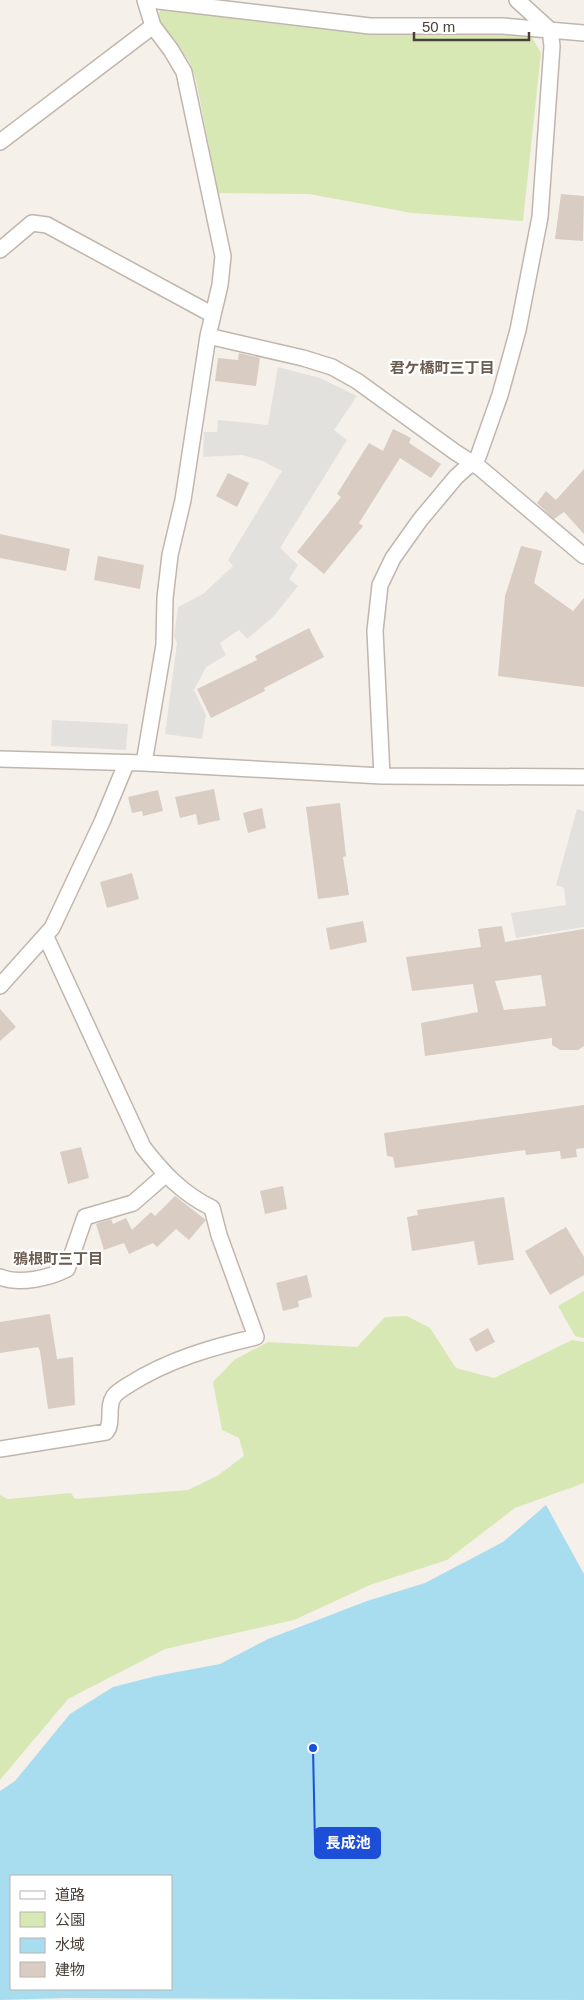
<svg xmlns="http://www.w3.org/2000/svg" width="584" height="2000" viewBox="0 0 584 2000" font-family="Helvetica,'Noto Sans JP',sans-serif">
	<rect width="100%" height="100%" fill="#f5f0ea"/>
	<path fill="#d8e8b4" d="M177,7l100,17 139,11 107,-1 10,5 8,14 -18,168 -111,-8 -103,-19 -91,-1 -22,-113 -7,-19 -32,-41 4,-12z
		M584,1291v47l-9,-2 -17,-30z
		M407,1316l23,12 26,40 38,10 78,-38 12,2v141l-69,25 -68,52 -77,25 -76,35 -129,29 -97,50 -68,81v-285l8,4 63,-6 4,6 113,-9 29,-14 27,-20 -5,-18 -17,-8 -9,-48 21,-22 34,-18 89,5 28,-30z"/>
	<path fill="#e3e1de" d="M278,367l42,11 37,18 -23,34 13,10 -67,108 18,17 -9,14 9,7 -24,30 -27,23 -8,-9 -19,13 6,12 -20,12 -12,23 12,25 -4,24 -37,-5 12,-91 -3,-7 4,-29 25,-13 30,-28 -5,-6 54,-89 -19,-10 -21,-6 -39,2 1,-25h13l1,-12 50,5z
		M52,720l76,4 -2,26 -75,-4z
		M577,809l7,2v116l-68,11 -5,-25 55,-8 -2,-17 -8,-3z"/>
	<path fill="#a8ddf0" fill-rule="evenodd" d="M546,1505l38,69v426l-519,-2 -65,2v-209l15,-10 55,-67 43,-27 43,-11 64,-12 48,-25 99,-38 58,-18 78,-41zM11,1876h160v113h-160z"/>
	<path fill="#d9cdc3" fill-rule="evenodd" d="M561,194l23,2 -1,45 -28,-2z
		M239,353l21,5 -4,28 -41,-5 3,-23 20,2z
		M393,429l18,9 -2,5 32,21 -10,14 -31,-20 -41,65 4,3 -39,48 -27,-22 44,-55 -4,-3 32,-51 14,8z
		M584,469v65l-20,-22 -10,7 -17,-16 9,-12 10,9z
		M228,473l21,10 -12,24 -21,-11z
		M0,534l70,15 -4,22 -66,-13z
		M521,546l21,5 -8,32 39,28 11,-13v89l-86,-11 7,-80z
		M98,556l46,9 -4,24 -46,-9z
		M309,628l15,29 -60,31 1,3 -54,27 -14,-29 60,-29 -2,-4z
		M214,789l6,31 -22,5 -2,-11 -16,4 -5,-21z
		M158,790l5,21 -20,5 -1,-5 -10,2 -4,-16z
		M340,803l6,53 -3,1 6,38 -31,4 -12,-92z
		M262,808l4,20 -18,5 -5,-20z
		M132,873l7,26 -32,9 -7,-26z
		M363,921l4,21 -37,8 -4,-22z
		M502,926l3,16 79,-13v117l-6,4h-18l-8,-5v-7l-127,18 -4,-33 57,-11 -5,-28 -61,7 -6,-34 75,-10 -3,-18zM541,975l5,31 -42,4 -9,-29z
		M0,1009l16,18 -16,14z
		M584,1105v43l-8,1 1,8 -16,2 -1,-8 -34,4 -1,-5 -130,18 -2,-11 -6,-1 -3,-23z
		M81,1147l8,31 -21,6 -8,-32z
		M283,1186l4,23 -22,5 -5,-23z
		M175,1196l31,24 -17,20 -13,-11 -19,18 -4,-4 -24,11 -5,-11 -20,7 -8,-26 15,-5 2,5 13,-6 6,12 19,-18 4,4z
		M504,1197l10,63 -36,5 -4,-24 -62,10 -5,-34 11,-2 -1,-5z
		M566,1227l18,30v18l-34,20 -25,-44z
		M307,1275l5,22 -14,4 1,6 -16,4 -7,-28z
		M50,1314l7,45 16,-2 2,48 -27,4 -8,-58 -2,-4 -38,6v-31z
		M488,1328l7,14 -19,10 -7,-13z"/>
	<g fill="none" stroke-linecap="round" stroke-linejoin="round">
		<defs>
			<path id="minor" d="M150,0l220,26h133l81,7
				M0,142l153,-116
				M0,250l32,-27 15,2 166,90
				M208,336l95,22 29,9 25,14 98,71 25,16 104,88
				M0,759l144,4 238,13 202,1
				M144,763l20,-118 1,-47 5,-43 13,-55 25,-164 12,-51 3,-29 -39,-184 -13,-22 -18,-24 -8,-26
				M382,776l-7,-145 5,-46 13,-27 27,-38 36,-43 22,-20 22,-62 18,-65 22,-113 12,-171 -2,-16 -33,-30
				M0,986l52,-58 50,-106 24,-58
				M0,1277c20,8 49,1 67,-8l18,-52 48,-14 32,-28
				M0,1449l106,-17c8,-10 0,-25 8,-36 4,-5 10,-8 16,-12 38,-24 82,-37 126,-47l-37,-102 -7,-27c-29,-14 -49,-35 -69,-61l-97,-210"/>
		</defs>
		<use href="#minor" stroke="#c0b6ad" stroke-width="18"/>
		<use href="#minor" stroke="#fff" stroke-width="15"/>
	</g>
	<g text-anchor="middle" stroke-width="4.5" stroke-linejoin="round" paint-order="stroke">
		<g font-size="15" font-weight="bold" fill="#6b5c50" stroke="#fff">
			<text x="442" y="373">君ケ橋町三丁目</text>
			<text x="58" y="1264">鴉根町三丁目</text>
		</g>
	</g>
	<path fill="none" stroke="#1d4ed8" stroke-width="2" d="M313 1748L315 1843"/>
	<circle fill="#1d4ed8" stroke="#fff" stroke-width="2" cx="313" cy="1748" r="5"/>
	<rect fill="#1d4ed8" stroke="#1d4ed8" stroke-width="2" x="315" y="1828" width="65" height="30" rx="5"/>
	<g font-size="15" text-anchor="middle" font-weight="bold" fill="#fff">
		<text x="348" y="1848">長成池</text>
	</g>
	<rect x="10" y="1875" width="162" height="115" fill="#ffffff" stroke="#b6b3af"/>
	<rect x="20" y="1891" width="25" height="8" fill="#ffffff" stroke="#b6b3af"/>
	<text x="55" y="1900" font-size="15" fill="#494038">道路</text>
	<rect x="20" y="1912" width="25" height="15" fill="#d8e8b4" stroke="#b6b3af"/>
	<text x="55" y="1925" font-size="15" fill="#494038">公園</text>
	<rect x="20" y="1938" width="25" height="15" fill="#a8ddf0" stroke="#b6b3af"/>
	<text x="55" y="1950" font-size="15" fill="#494038">水域</text>
	<rect x="20" y="1962" width="25" height="15" fill="#d9cdc3" stroke="#b6b3af"/>
	<text x="55" y="1975" font-size="15" fill="#494038">建物</text>
	<path d="M414 32v8h115v-8" fill="none" stroke="#494038" stroke-width="2.5"/>
	<text x="422" y="32" font-size="15" fill="#494038" stroke="#ffffff" stroke-width="4" paint-order="stroke">50 m</text>
</svg>
